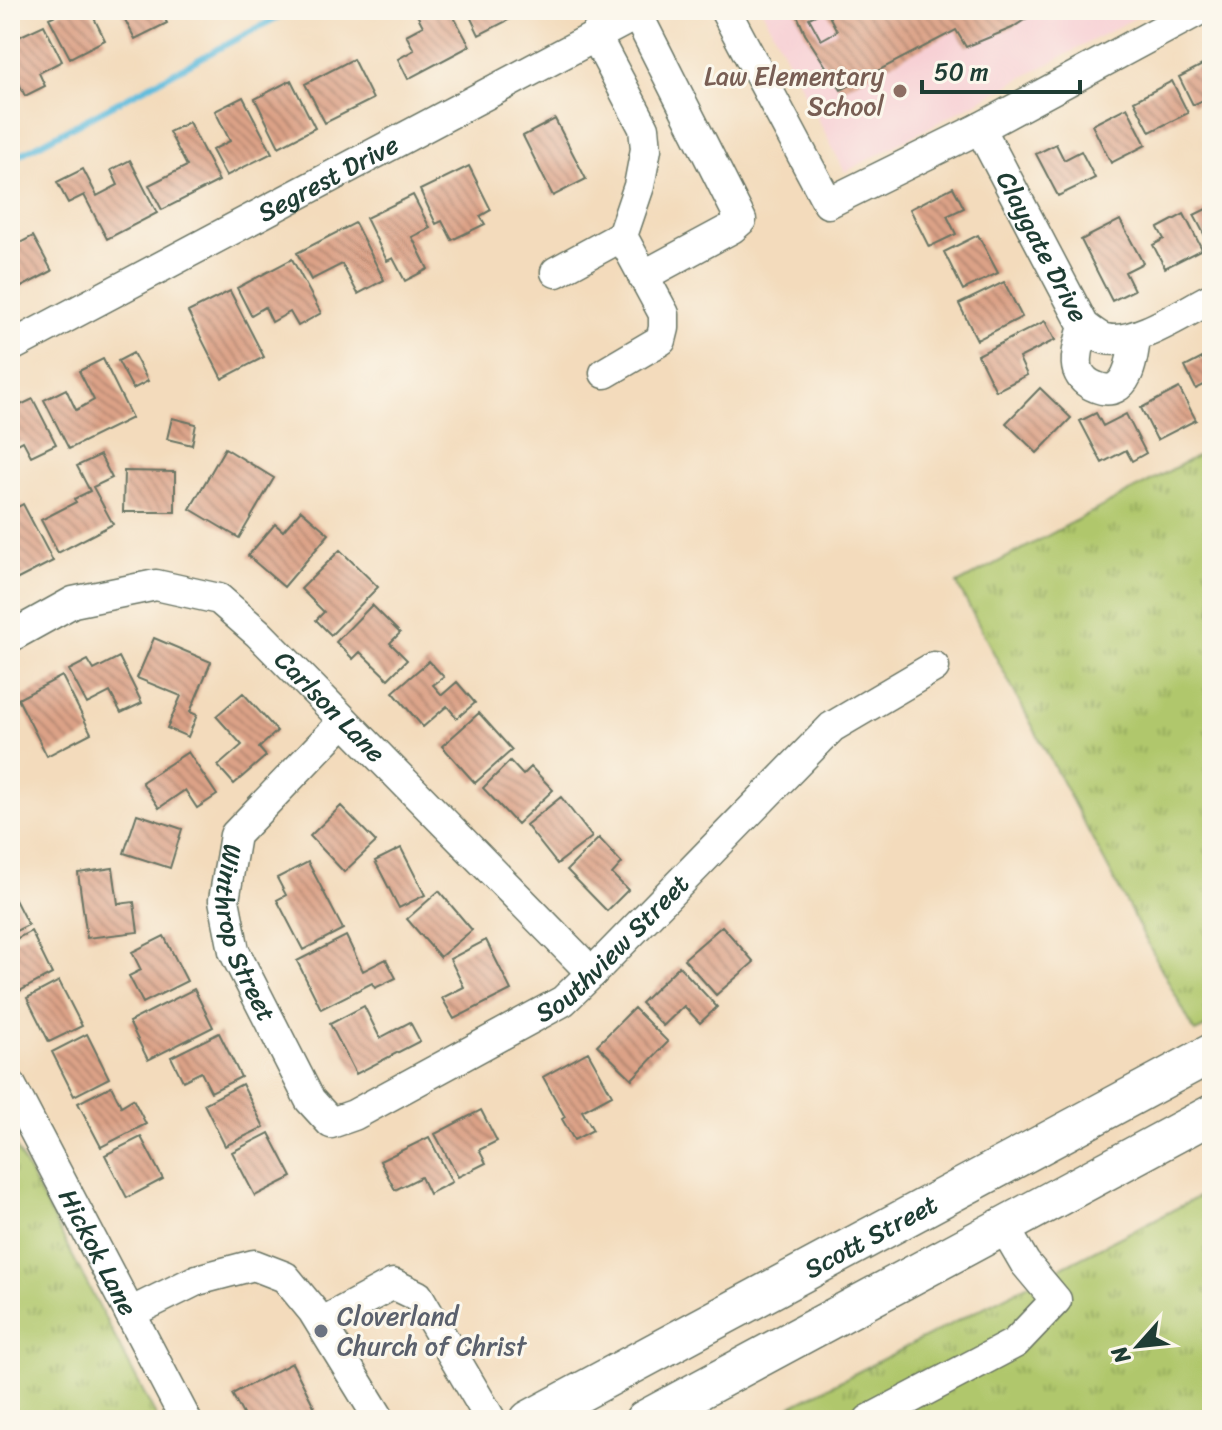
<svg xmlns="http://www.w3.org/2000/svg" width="1222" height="1430" viewBox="0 0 1222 1430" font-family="Sriracha,sans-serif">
	<defs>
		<pattern id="grass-tufts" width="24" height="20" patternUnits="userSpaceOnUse" patternTransform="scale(2)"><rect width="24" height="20" fill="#b0c76c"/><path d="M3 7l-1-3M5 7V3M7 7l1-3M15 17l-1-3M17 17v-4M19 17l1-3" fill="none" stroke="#8fa35a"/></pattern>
		<pattern id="building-back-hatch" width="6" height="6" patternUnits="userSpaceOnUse" patternTransform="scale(2)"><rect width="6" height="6" fill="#dca287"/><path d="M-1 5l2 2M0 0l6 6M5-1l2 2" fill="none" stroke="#b2856f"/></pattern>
	</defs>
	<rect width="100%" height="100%" fill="#fbf7ec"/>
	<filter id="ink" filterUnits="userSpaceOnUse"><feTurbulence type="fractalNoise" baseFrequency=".0125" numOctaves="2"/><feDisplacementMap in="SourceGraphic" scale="16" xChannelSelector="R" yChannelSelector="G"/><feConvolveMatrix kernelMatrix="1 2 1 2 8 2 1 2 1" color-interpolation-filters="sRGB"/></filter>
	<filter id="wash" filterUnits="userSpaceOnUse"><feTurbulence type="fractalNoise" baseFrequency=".006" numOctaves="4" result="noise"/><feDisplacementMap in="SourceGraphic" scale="32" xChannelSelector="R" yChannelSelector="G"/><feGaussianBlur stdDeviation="1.8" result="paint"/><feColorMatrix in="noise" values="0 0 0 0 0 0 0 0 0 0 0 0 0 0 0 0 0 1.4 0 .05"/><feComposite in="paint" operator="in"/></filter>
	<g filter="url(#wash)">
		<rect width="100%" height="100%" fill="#f3dbbc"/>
		<path fill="#f7cfd4" d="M762,10h388l-305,162z"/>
		<path fill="url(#grass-tufts)" stroke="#688250" stroke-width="2" d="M1212,448v576l-17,8 -238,-448z
			M10,1136l148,284h-148z
			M1212,1190v230h-448z"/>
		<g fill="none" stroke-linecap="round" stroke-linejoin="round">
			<path stroke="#5fbcdd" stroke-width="6" d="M10,160l281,-150"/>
		</g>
		<g id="blocks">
			<path fill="url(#building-back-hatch)" d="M66,10h24l15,30 -35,18 -21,-40z
				M120,10h41l6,13 -32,16z
				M418,10h32l20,36 -62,33 -10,-20 16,-9 -8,-15 17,-9 -8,-15z
				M467,10h51l2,4 -41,21z
				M795,10h31l-17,8 12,22 16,-9 -11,-21h213l-27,18 -46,19 -10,-17 -115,60 -36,-56z
				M44,25l18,36 -23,12 6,13 -20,10 -15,-31v-24z
				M353,59l20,40 -48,24 -20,-39z
				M1212,60v36l-19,9 -14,-28z
				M291,80l24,48 -36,19 -24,-48z
				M1172,81l16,32 -38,19 -16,-31z
				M243,97l29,56 -46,23 -14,-26 18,-9 -15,-30z
				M1127,107l19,38 -35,18 -19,-38z
				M555,119l31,60 -33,17 -30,-60z
				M189,122l30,59 -57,29 -13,-25 38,-19 -18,-34z
				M1056,144l8,16 17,-9 14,27 -37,18 -22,-42z
				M130,160l27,53 -50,26 -23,-44 -16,8 -11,-21 26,-13 14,27 21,-11 -7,-15z
				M469,166l22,44 -11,6 5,8 -33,16 -10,-19 -6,3 -16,-34z
				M953,187l11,21 -17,8 9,18 -27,13 -19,-38z
				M413,195l17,33 -18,9 16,32 -23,12 -12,-23 -6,3 -21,-43z
				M1212,206v43l-18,-34z
				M1184,214l18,35 -37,19 -12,-23 11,-6 -6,-11z
				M1120,220l23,43 -18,9 9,18 -22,11 -31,-61z
				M355,223l29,57 -26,14 -16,-30 -31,16 -14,-27z
				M978,235l20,38 -35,17 -19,-38z
				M33,236l19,35 -42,22v-45z
				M292,259l29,54 -23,13 -8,-14 -18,10 -7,-15 -14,8 -14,-27z
				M1004,282l18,35 -45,23 -18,-36z
				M230,291l34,66 -42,22 -34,-67z
				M1045,321l10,19 -36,18 8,17 -31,16 -18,-36z
				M133,353l15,28 -15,8 -15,-28z
				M1212,353v37l-4,-7 -12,6 -11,-22z
				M103,359l29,59 -63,31 -25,-49 22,-11 10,21 18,-10 -15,-29z
				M1040,388l31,30 -34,35 -31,-30z
				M1179,388l17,32 -39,20 -16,-32z
				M33,399l23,45 -25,12 -8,-15 -13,7v-38z
				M1096,413l7,13 23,-12 20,39 -14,8 -6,-11 -24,13 -22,-42z
				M172,418l24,6 -4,21 -25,-6z
				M225,448l49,30 -35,60 -49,-29z
				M100,455l12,23 -19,9 20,37 -55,29 -17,-33 35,-18 -2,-3 16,-8 -13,-25z
				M124,471l51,1v40h-52z
				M23,504l30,57 -43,22v-72z
				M301,510l28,24 -45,53 -36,-31 27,-32 8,7z
				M340,550l38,37 -47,48 -15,-15 8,-8 -23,-23z
				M372,605l28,28 -10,10 17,17 -19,19 -28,-27 -7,7 -17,-17z
				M154,638l57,24 -21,50 7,3 -9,22 -21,-9 14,-32 -44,-18z
				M119,657l23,46 -21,10 -11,-21 -23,12 -18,-34 19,-10 6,10z
				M429,661l15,16 -11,8 9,10 15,-13 18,21 -18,15 -10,-12 -24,21 -30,-35z
				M62,676l29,57 -44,23 -29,-57z
				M243,693l34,38 -18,17 7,8 -32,28 -16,-18 24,-21 -26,-29z
				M479,713l33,37 -37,33 -33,-37z
				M188,752l29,43 -20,13 -12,-18 -26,18 -17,-26z
				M510,761l13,14 8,-8 22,23 -36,34 -34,-36z
				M561,797l31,40 -35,27 -31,-39z
				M341,806l35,36 -32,30 -34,-36z
				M137,814l45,15 -12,39 -46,-15z
				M599,838l23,25 -10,11 16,16 -21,21 -40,-41z
				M401,848l24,47 -26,13 -24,-47z
				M308,862l35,67 -40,21 -26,-50 9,-5 -9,-17z
				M113,868l5,36 16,-2 4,30 -51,6 -9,-65z
				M10,890l18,35 -18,9z
				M439,891l33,39 -32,27 -33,-38z
				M722,926l32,36 -38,33 -32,-36z
				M31,931l21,43 -34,18 -8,-17v-33z
				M164,936l23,45 -44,22 -14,-27 12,-6 -9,-18z
				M346,936l17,35 23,-12 10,19 -21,10 -3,-5 -51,26 -24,-48z
				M486,940l25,50 -57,29 -12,-21 22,-11 -14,-28z
				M679,966l38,41 -17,16 -16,-17 -21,20 -22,-23z
				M59,981l23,45 -33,16 -22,-44z
				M194,989l19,38 -65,33 -19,-38z
				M364,1006l16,32 30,-16 10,19 -64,33 -26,-50z
				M634,1008l34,34 -36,37 -35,-34z
				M219,1033l22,44 -30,15 -10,-20 -18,9 -12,-24z
				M87,1034l22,44 -35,18 -22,-44z
				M588,1052l24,43 -30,16 11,19 -19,10 -12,-21 3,-2 -22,-40z
				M242,1084l22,43 -39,19 -21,-42z
				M111,1086l10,20 12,-7 13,25 -45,23 -23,-44z
				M481,1110l16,31 -18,9 7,13 -28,14 -23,-43z
				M269,1133l23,44 -37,19 -23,-44z
				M141,1137l22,42 -36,19 -22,-43z
				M429,1137l23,45 -23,12 -8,-17 -26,13 -15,-29z
				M292,1363l29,57h-75l-14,-26z"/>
		</g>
	</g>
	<g filter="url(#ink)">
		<use href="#blocks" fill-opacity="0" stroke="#697464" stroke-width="2"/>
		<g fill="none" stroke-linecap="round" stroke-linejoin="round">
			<defs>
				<g id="minor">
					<path d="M725,10l103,193 152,-75 219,-118"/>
					<path d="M637,14l104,206 -9,8 -89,48"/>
					<path d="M595,35l49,93 2,21 -7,37 -17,50 42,78v14l-3,12 -56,33"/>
					<path id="s1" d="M980,128l104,198c6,4 15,12 22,13 28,7 80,-28 106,-41"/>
					<path d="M556,272l66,-36"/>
					<path d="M1084,326c-3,12 -10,32 -6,44 3,8 10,14 18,17 32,13 37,-29 39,-50"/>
					<path id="s2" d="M10,347l635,-337"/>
					<path id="s3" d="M10,637l63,-35 83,-17 63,14 39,34 334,340"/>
					<path id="s4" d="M344,721l-109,114 -11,65 10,51 76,149 21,23 23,-8 209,-114 29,-28 240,-246 102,-60"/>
					<path id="s5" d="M10,1084l176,336"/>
					<path d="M130,1313l67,-33 57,-15 31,12 28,34 67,109"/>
					<path d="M321,1323l72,-39 25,12 73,124"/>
					<path d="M869,1420l146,-77 41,-43 -31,-37 -21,-36"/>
				</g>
				<g id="major">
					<path id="s6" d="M529,1420l683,-367"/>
					<path d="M644,1420l568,-306"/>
				</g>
			</defs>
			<use href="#minor" stroke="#697464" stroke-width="33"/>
			<use href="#major" stroke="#697464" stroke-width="41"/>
			<use href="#minor" stroke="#fff" stroke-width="30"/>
			<use href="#major" stroke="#fff" stroke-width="38"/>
		</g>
	</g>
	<circle fill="#8d6e63" stroke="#fbf7ec" stroke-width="3" cx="900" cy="91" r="8"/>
	<circle fill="#6b7280" stroke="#fbf7ec" stroke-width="3" cx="321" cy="1331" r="8"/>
	<g text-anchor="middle" stroke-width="6" stroke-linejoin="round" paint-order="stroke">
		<g font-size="26" fill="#785e54" stroke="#fbf7ec" text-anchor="end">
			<text x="884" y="85">Law Elementary<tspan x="884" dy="30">School</tspan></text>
		</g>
		<g font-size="26" fill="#1f3d34" stroke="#fbf7ec">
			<text dy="9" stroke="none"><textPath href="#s2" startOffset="360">Segrest Drive</textPath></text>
			<text dy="9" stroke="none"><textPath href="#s1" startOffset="134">Claygate Drive</textPath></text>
			<text dy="9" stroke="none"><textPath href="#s3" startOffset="376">Carlson Lane</textPath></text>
			<text dy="9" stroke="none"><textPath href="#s4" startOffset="260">Winthrop Street</textPath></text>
			<text dy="9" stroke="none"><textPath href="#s4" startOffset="808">Southview Street</textPath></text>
			<text dy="9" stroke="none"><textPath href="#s6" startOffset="388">Scott Street</textPath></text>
			<text dy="9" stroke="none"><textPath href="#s5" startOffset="190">Hickok Lane</textPath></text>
		</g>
		<g font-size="26" fill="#5b616d" stroke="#fbf7ec" text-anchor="start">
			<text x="337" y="1325">Cloverland<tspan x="337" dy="30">Church of Christ</tspan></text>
		</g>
	</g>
	<rect width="1222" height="1430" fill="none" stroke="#fbf7ec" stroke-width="40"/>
	<g transform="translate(1138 1346) rotate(243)" stroke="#fbf7ec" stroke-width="6" paint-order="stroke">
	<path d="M0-6L14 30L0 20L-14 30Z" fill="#1f3d34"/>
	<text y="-12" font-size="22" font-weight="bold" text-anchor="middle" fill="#1f3d34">N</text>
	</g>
	<path d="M922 80v12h158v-12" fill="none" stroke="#1f3d34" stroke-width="4"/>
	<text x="934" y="80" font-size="24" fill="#1f3d34" stroke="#fbf7ec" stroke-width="6" paint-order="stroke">50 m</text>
</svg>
